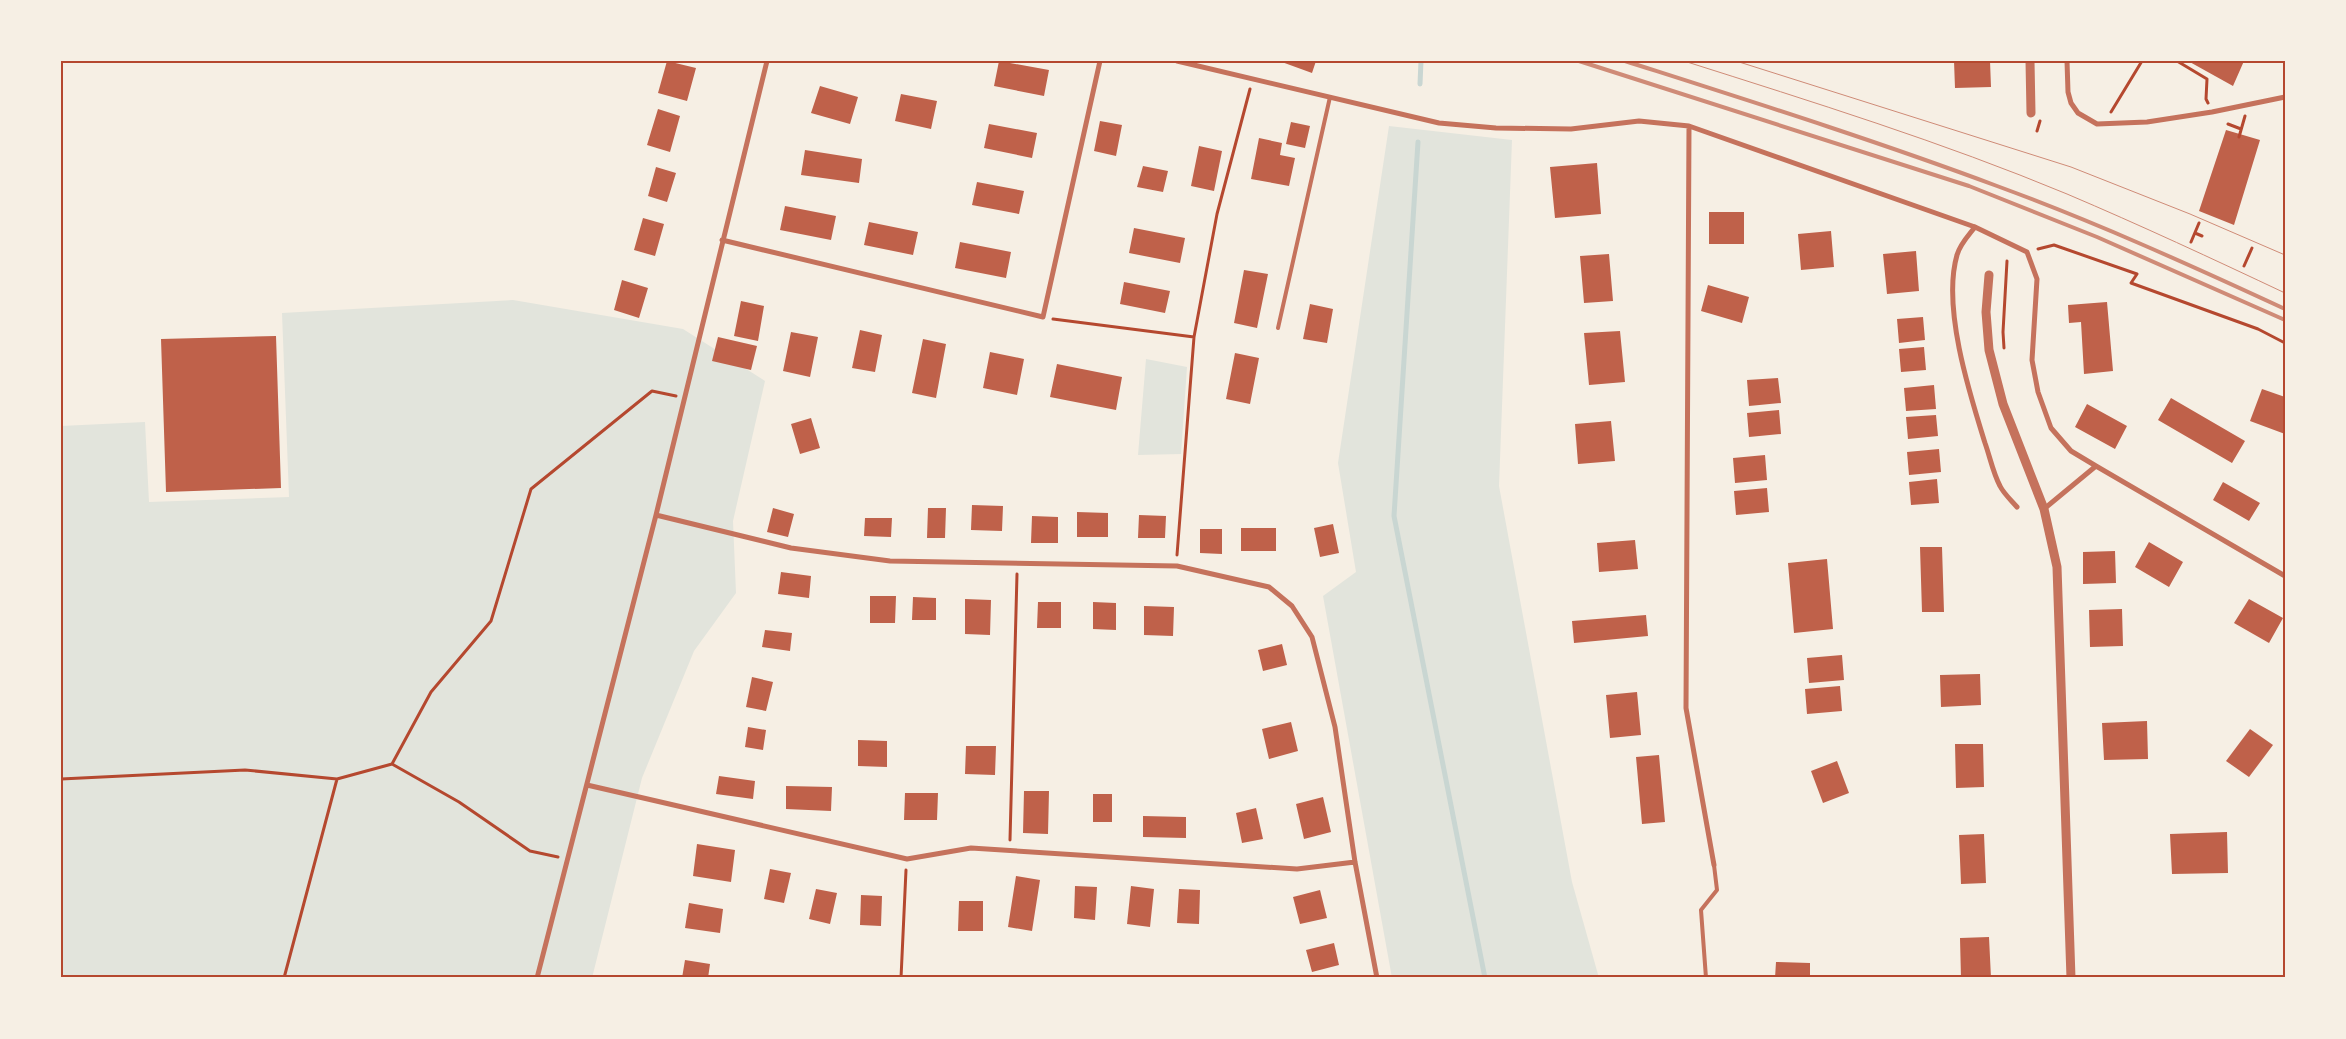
<svg xmlns="http://www.w3.org/2000/svg" width="2346" height="1039" viewBox="0 0 2346 1039" font-family="Karla,sans-serif">
	<rect width="100%" height="100%" fill="#f6efe4"/>
	<path fill="#e2e4dc" d="M1389,126l123,14 -13,346 73,396 27,96h-207l-69,-382 33,-24 -18,-109z
		M513,300l170,29 82,52 -32,140 3,72 -42,58 -52,127 -50,200h-531v-552l84,-4 4,80 140,-5 -7,-184z
		M1146,359l41,8 -6,87 -43,1z"/>
	<g fill="none" stroke-linecap="round" stroke-linejoin="round">
		<path stroke="#c9d6d2" stroke-width="5" d="M1420,84l1,-23
			M1418,142l-24,374 91,462"/>
	</g>
	<path fill="#bf614a" d="M667,61l29,7 -9,33 -29,-8z
		M999,61l50,9 -5,26 -50,-10z
		M1279,61h37l-4,12z
		M1954,61h36l1,26 -36,1z
		M2188,61h56l-11,25z
		M820,86l38,11 -8,27 -39,-11z
		M901,94l36,7 -6,28 -36,-8z
		M658,109l22,7 -10,36 -23,-7z
		M1100,121l22,4 -6,31 -22,-5z
		M1291,122l19,4 -5,22 -19,-4z
		M989,124l48,9 -5,25 -48,-10z
		M2226,130l34,10 -26,85 -35,-14z
		M1259,138l23,5 -2,12 15,3 -6,28 -38,-7z
		M1199,146l23,5 -8,40 -23,-5z
		M805,150l57,9 -3,24 -58,-8z
		M1597,163l4,51 -46,4 -5,-51z
		M1143,166l25,5 -5,21 -26,-5z
		M656,167l20,6 -9,29 -19,-6z
		M977,182l47,9 -5,23 -47,-9z
		M785,206l51,10 -5,24 -51,-10z
		M1709,212h35v32h-35z
		M643,218l21,6 -9,32 -21,-6z
		M869,222l49,10 -5,23 -49,-10z
		M1134,228l51,10 -5,25 -51,-10z
		M1831,231l3,36 -33,3 -3,-36z
		M960,242l51,10 -5,26 -51,-10z
		M1916,251l3,40 -32,3 -4,-40z
		M1609,254l4,47 -29,2 -4,-47z
		M1244,270l24,4 -11,54 -23,-5z
		M622,280l26,8 -9,30 -25,-8z
		M1124,282l46,9 -5,22 -45,-9z
		M1708,285l41,12 -7,26 -41,-12z
		M741,301l23,5 -6,35 -24,-5z
		M2107,302l6,69 -29,3 -3,-52 -12,1 -1,-18z
		M1310,304l23,5 -6,34 -24,-4z
		M1923,317l2,23 -26,3 -2,-24z
		M860,330l22,5 -7,37 -23,-4z
		M1620,331l5,51 -36,3 -5,-52z
		M791,332l27,5 -8,40 -27,-6z
		M276,336l5,152 -115,4 -5,-153z
		M718,337l39,9 -6,24 -39,-9z
		M923,339l23,5 -10,54 -24,-5z
		M1924,347l2,23 -25,2 -2,-23z
		M990,352l34,7 -7,36 -34,-7z
		M1235,353l24,5 -9,46 -24,-5z
		M1057,364l65,13 -6,33 -66,-13z
		M1778,378l3,25 -32,3 -2,-26z
		M1934,385l2,24 -30,2 -2,-23z
		M2262,389l23,8v37l-35,-13z
		M2171,398l74,43 -13,22 -74,-43z
		M2087,404l40,22 -12,23 -40,-22z
		M1779,410l2,24 -32,3 -2,-24z
		M1936,415l2,21 -30,3 -2,-22z
		M811,418l9,30 -20,6 -9,-30z
		M1611,421l4,40 -37,3 -3,-40z
		M1939,449l2,23 -32,3 -2,-23z
		M1765,455l2,25 -32,3 -2,-25z
		M1937,479l2,24 -28,2 -2,-23z
		M2223,482l37,21 -11,18 -36,-21z
		M1767,488l2,24 -33,3 -2,-24z
		M972,505l31,1 -1,25 -31,-1z
		M773,508l21,6 -6,23 -21,-5z
		M928,508h18l-1,30h-18z
		M1077,512l31,1v24h-31z
		M1139,515l27,1 -1,22h-27z
		M1032,516l26,1v26h-27z
		M865,518h27l-1,19 -27,-1z
		M1333,524l6,29 -19,4 -6,-29z
		M1241,528h35v23h-35z
		M1200,529h22v25l-22,-1z
		M1635,540l3,29 -39,3 -2,-29z
		M2149,542l34,20 -14,25 -34,-20z
		M1920,547h22l2,65h-22z
		M2115,551l1,32 -33,1v-32z
		M1827,559l6,70 -39,4 -6,-70z
		M781,572l30,4 -2,22 -31,-4z
		M870,596h26l-1,27h-25z
		M913,597l23,1v22h-24z
		M965,599l26,1 -1,35 -25,-1z
		M2249,599l34,19 -14,25 -35,-20z
		M1038,602h23v26h-24z
		M1093,602l23,1v27l-23,-1z
		M1144,606l30,1 -1,29 -29,-1z
		M2122,609l1,37 -33,1 -1,-37z
		M1646,615l2,21 -74,7 -2,-22z
		M765,630l27,3 -2,18 -28,-4z
		M1282,644l5,21 -24,6 -5,-21z
		M1842,655l2,25 -35,3 -2,-25z
		M1980,674l1,31 -40,2 -1,-32z
		M752,677l21,5 -7,29 -20,-4z
		M1840,686l2,25 -35,3 -2,-25z
		M1637,692l4,43 -31,3 -4,-43z
		M2147,721l1,38 -44,1 -2,-37z
		M1291,722l7,29 -29,8 -7,-30z
		M748,727l18,3 -3,20 -18,-3z
		M2250,729l23,16 -24,32 -23,-16z
		M858,740l29,1v26l-29,-1z
		M1955,744h28l1,43 -28,1z
		M966,746h30l-1,29 -30,-1z
		M1659,755l6,67 -23,2 -6,-67z
		M1837,761l12,32 -26,10 -12,-32z
		M719,776l36,5 -2,18 -37,-5z
		M786,786l46,1 -1,24 -45,-2z
		M1024,791h25l-1,43 -25,-1z
		M905,793h33l-1,27h-33z
		M1093,794h19v28h-19z
		M1323,797l8,35 -27,7 -8,-35z
		M1256,808l7,31 -21,4 -6,-30z
		M1143,816l43,1v21l-43,-1z
		M2227,832l1,41 -56,1 -2,-40z
		M1984,834l2,49 -25,1 -2,-49z
		M697,844l38,6 -4,32 -38,-6z
		M770,869l21,4 -7,30 -20,-4z
		M1016,876l24,4 -8,51 -24,-4z
		M1075,886l22,1 -2,33 -21,-2z
		M1131,886l23,3 -4,38 -23,-3z
		M816,889l21,4 -7,31 -21,-5z
		M1179,889l21,1 -1,34 -22,-1z
		M1320,890l7,28 -27,6 -7,-27z
		M861,895l21,1 -1,30 -21,-1z
		M959,901h24v30h-25z
		M689,903l34,6 -3,24 -35,-5z
		M1989,937l2,41h-30l-1,-40z
		M1334,943l5,22 -27,7 -6,-22z
		M685,960l25,4 -2,14h-26z
		M1776,962l34,1v15h-35z"/>
	<g fill="none" stroke-linecap="round" stroke-linejoin="round">
		<path stroke="#b5482f" stroke-width="3" d="M2177,61l30,18 -1,20 2,4
			M2111,112l31,-51
			M2228,124l13,5
			M2037,131l3,-10
			M2239,137l6,-21
			M2195,233l7,3
			M2191,242l8,-19
			M2038,249l16,-4 83,29 -6,9 127,46 27,14
			M2244,266l8,-18
			M1053,319l141,18 -17,218
			M1194,337l23,-123 33,-125
			M2004,348l-1,-16 4,-71
			M392,764l67,38 71,49 28,6
			M61,779l184,-9 92,9
			M1010,840l7,-266
			M284,978l53,-199 55,-15 39,-72 60,-71 40,-132 121,-98 24,5
			M901,978l5,-108"/>
		<path stroke="#c5725c" stroke-width="4" d="M1278,328l52,-231
			M1706,978l-5,-68 16,-20 -3,-25"/>
		<path stroke="#c5725c" stroke-width="5" d="M1177,61l262,62 57,5 75,1 68,-8 50,5 286,101 52,25 10,27 -5,81 6,32 13,36 20,23 25,15 -52,43
			M2067,61l1,31 3,11 7,10 19,11 50,-2 65,-10 73,-15
			M1689,126l-3,582 28,157
			M1975,227c-7,9 -15,17 -18,28 -15,52 12,137 28,188 5,14 8,30 15,43 4,8 11,14 17,21
			M722,240l321,77 57,-256
			M2096,466l189,110
			M656,515l135,33 99,13 287,5 92,21 23,19 20,31 23,90 20,135 22,116
			M587,785l320,74 64,-11 326,21 58,-7
			M537,978l119,-463 111,-454"/>
		<path stroke="#c5725c" stroke-width="9" d="M2030,61l1,52
			M1989,275l-3,37 3,38 14,54 41,105 13,58 14,411"/>
		<path stroke="#cf8b77" stroke-width="1" d="M1684,61c129,41 258,81 383,133 73,31 146,65 218,99
			M1736,61l335,106 119,47 95,41"/>
		<path stroke="#cf8b77" stroke-width="4" d="M1579,61l390,125 128,51 188,83
			M1625,61c125,40 249,79 372,125 98,36 193,79 288,123"/>
	</g>
	<rect width="2346" height="1039" fill="none" stroke="#f6efe4" stroke-width="125"/>
	<rect x="62" y="62" width="2222" height="914" fill="none" stroke="#b5482f" stroke-width="2"/>
</svg>
